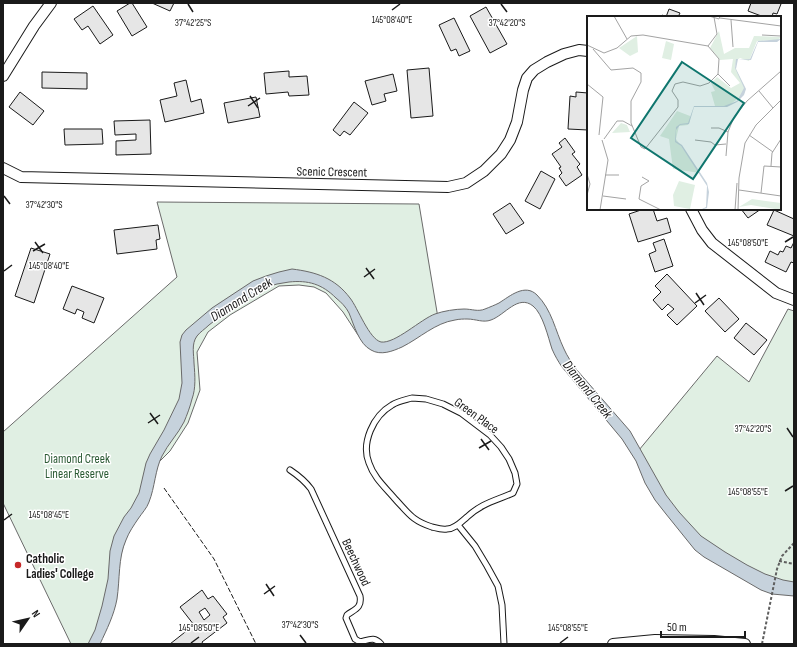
<svg xmlns="http://www.w3.org/2000/svg" width="797" height="647" viewBox="0 0 797 647" font-family="'Sofia Sans Condensed',sans-serif">
	<rect width="100%" height="100%" fill="#fff"/>
	<path fill="#e0efe3" stroke="#6a6a6a" d="M157,202l262,2 19,114 -34,25 -37,2 -9,-10 -15,-23 -17,-19 -12,-6 -15,-2 -20,1 -49,29 -22,17 -11,20 3,38 -12,33 -18,28 -15,15 -23,52 -39,126h-22l-68,-141v-71l174,-155z
		M788,309l6,2v281l-13,-3 -100,-63 -42,-76 78,-94 32,26z"/>
	<path fill="#c6d2dc" stroke="#6a6a6a" d="M292,269c24,3 43,9 58,29 8,10 19,41 31,44 14,2 40,-23 54,-28 8,-3 21,-5 29,-5 8,0 14,3 21,0 5,-2 10,-4 14,-6 11,-7 26,-20 38,-8 15,15 18,35 27,54 3,7 8,14 12,20l54,62 36,64 13,17 22,24 24,16 22,13 18,9 18,6 11,2v14l-22,-2 -11,-4 -57,-33 -9,-7 -29,-36 -11,-14 -10,-17 -9,-22 -14,-22 -60,-72c-4,-6 -7,-11 -10,-18 -4,-12 -9,-35 -19,-43 -15,-12 -28,9 -42,14 -8,3 -15,-1 -24,-1 -3,0 -8,0 -12,1 -20,3 -35,18 -53,27 -9,4 -21,9 -31,3 -12,-6 -17,-25 -22,-37 -3,-6 -8,-11 -13,-15 -14,-14 -28,-18 -47,-16 -4,1 -8,1 -12,2 -12,3 -22,10 -32,16 -13,8 -25,16 -36,25 -4,4 -9,7 -12,11 -6,8 -3,19 -3,27 1,13 2,25 -2,36 -2,8 -5,16 -8,23 -6,12 -16,22 -22,34 -7,14 -7,31 -13,46 -2,6 -7,11 -11,17 -4,6 -9,13 -12,21 -8,18 -6,39 -9,59 -3,16 -10,30 -17,45h-12l7,-14 7,-24 6,-27 2,-28 4,-15 10,-19 7,-9 8,-15 7,-30 4,-9 14,-24 15,-31 3,-16 -2,-41 2,-7 4,-5 26,-22 41,-27 13,-5 13,-4z"/>
	<path fill="#e6e6e6" stroke="#1a1a1a" fill-rule="evenodd" d="M130,3h2l15,24 -15,9 -15,-25z
		M152,3h22l-4,8z
		M751,3h27l3,1 -4,10 -4,-1 -1,4h-8l-16,-6z
		M93,6l20,29 -13,9 -12,-18 -6,4 -8,-11z
		M486,7l21,37 -17,9 -20,-37z
		M669,9l11,4 -2,4h-17l1,-2 4,2z
		M454,18l16,33 -11,5 -3,-7 -5,2 -12,-26z
		M429,68l4,48 -22,2 -4,-48z
		M289,71v6l18,-1 2,19 -20,1 -1,-4 -22,2 -2,-21z
		M42,72l45,1v16l-45,-1z
		M393,74l4,17 -13,3 2,7 -14,4 -7,-24z
		M186,80l5,22 10,-3 3,14 -39,9 -5,-22 17,-4 -3,-13z
		M20,92l24,19 -11,14 -24,-18z
		M576,92l12,1v37l-20,-1 2,-33 6,1z
		M256,97l4,20 -32,6 -4,-20z
		M354,102l14,11 -18,22 -6,-4 -4,5 -7,-6z
		M150,120l1,34 -35,1v-14l20,-1v-6l-21,1 -1,-14z
		M64,129h38l1,15 -38,1z
		M565,138l10,14 -3,2 8,10 -3,3 5,8 -16,11 -7,-10 3,-3 -3,-5 2,-1 -9,-13 10,-7 -3,-4z
		M541,171l14,8 -15,30 -15,-8z
		M510,203l14,20 -18,11 -13,-20z
		M644,209h9l4,12 10,-3 4,14 -33,10 -9,-28z
		M741,209h20l-13,9z
		M774,210l20,9v17l-27,-11z
		M158,225l2,14 -4,1 1,9 -40,5 -3,-24z
		M664,239l9,27 -18,6 -6,-18 7,-3 -3,-8z
		M794,242v21l-3,-1 -5,10 -21,-10 5,-11 8,4 2,-4 3,1 3,-6 5,2z
		M31,248l19,6 -16,49 -19,-7z
		M667,274l30,32 -20,19 -10,-10 7,-6 -6,-5 -6,6 -9,-10 8,-8 -6,-6z
		M72,286l32,12 -10,25 -12,-5 2,-6 -7,-3 -2,5 -12,-5z
		M719,298l20,21 -14,13 -20,-21z
		M746,323l21,17 -13,15 -20,-17z
		M202,590l6,9 5,-3 14,18 -4,3 4,6 -25,19 1,2h-33l24,-19 -14,-18zM205,608l5,7 -6,5 -5,-8z"/>
	<g fill="none" stroke-linecap="round" stroke-linejoin="round">
		<defs>
			<path id="service" d="M412,398l14,1 17,5 18,9 29,22 11,12 8,12 6,14 2,11 -4,9c-18,8 -31,10 -46,24 -6,5 -12,12 -20,12 -5,1 -11,-1 -15,-2 -19,-6 -23,-13 -36,-27 -10,-12 -22,-22 -27,-37 -8,-20 4,-47 23,-58 6,-4 13,-5 20,-7z
				M290,470c9,6 15,11 21,19l49,107c2,12 -5,13 -13,19l-1,3 9,21 5,3c9,-2 14,-6 21,2
				M458,525l17,21 12,20 11,20 4,19 2,39"/>
			<path id="minor" d="M3,76l31,-50 17,-23
				M3,168l18,9 427,10 18,-4 18,-12 17,-17 9,-14 7,-18 6,-32 4,-12 7,-8 13,-8 17,-8 15,-4 9,1
				M691,209l11,21 10,13 64,50 18,7
				M613,644l42,-4 59,1 31,3"/>
		</defs>
		<use href="#service" stroke="#1a1a1a" stroke-width="7"/>
		<use href="#minor" stroke="#1a1a1a" stroke-width="12"/>
		<path stroke="#5f5f5f" stroke-width="2" stroke-dasharray="3 2" stroke-linecap="butt" d="M779,561l15,3
			M762,644l15,-75 5,-13 12,-13"/>
		<use href="#service" stroke="#fff" stroke-width="5"/>
		<use href="#minor" stroke="#fff" stroke-width="10"/>
		<path stroke="#1a1a1a" stroke-width="1" stroke-dasharray="5 2" stroke-linecap="butt" d="M164,488l50,71 42,85"/>
	</g>
	<path fill="none" stroke="#1a1a1a" stroke-width="1.5" d="M188,4l5,8M501,4l6,8M392,10l8,-6M250,96l8,12M248,106l12,-8M4,196l6,8M35,242l8,11M785,242l8,-5M33,251l12,-7M366,268l8,11M4,271l8,-6M364,277l11,-8M696,293l8,12M695,303l11,-8M150,413l8,11M148,423l12,-8M787,428l6,9M481,439l8,11M479,448l12,-7M785,491l8,-5M4,520l8,-6M266,584l8,12M264,594l11,-8M300,635l6,8M191,643l8,-6M560,643l8,-6"/>
	<circle fill="#c62828" stroke="#fff" stroke-width="1.5" cx="18" cy="565" r="4"/>
	<g text-anchor="middle" stroke-width="3" stroke-linejoin="round" paint-order="stroke">
		<g font-size="13" fill="#1a1a1a" stroke="#fff">
			<text transform="translate(332 171) rotate(1)" y="5">Scenic Crescent</text>
			<text transform="translate(477 415) rotate(36)" y="5">Green Place</text>
			<text transform="translate(357 562) rotate(65)" y="5">Beechwood</text>
		</g>
		<g font-size="13" fill="#2b5a34" stroke="#fff">
			<text x="77" y="463">Diamond Creek<tspan x="77" dy="15">Linear Reserve</tspan></text>
		</g>
		<g font-size="13" font-weight="bold" fill="#1a1a1a" stroke="#fff" text-anchor="start">
			<text x="26" y="563">Catholic<tspan x="26" dy="15">Ladies' College</tspan></text>
		</g>
		<g font-size="14" font-style="italic" fill="#1a1a1a" stroke="#fff">
			<text transform="translate(241 299) rotate(-32)" y="5">Diamond Creek</text>
			<text transform="translate(588 389) rotate(51)" y="5">Diamond Creek</text>
		</g>
	</g>
	<g transform="translate(587 16)">
		<rect width="194" height="194" fill="#fff"/>
		<path d="M132,15l5,23 11,-6h14l5,-12 27,1 -3,3 -21,1 -8,20 -9,-3 -3,2 -2,7 10,21 -1,6 -16,12h-13l-4,-14 4,-1 -4,-8 6,-6 14,11 9,-5 -9,-11 2,-13 -13,1 -10,-12zM50,20l1,16 -8,4 -11,-8zM79,25l8,3 -3,16 -9,-2zM90,95l13,5v5l-2,4 -9,1 -3,13 24,34 -27,-4 -4,-30 -9,-3zM34,107l6,2 3,7 -18,1zM92,165l16,4 -5,24 -16,-3 -1,-11zM165,183l29,4v7l-30,-5 -12,2z" fill="#e0efe3"/>
		<path d="M194,23l-4,3h-19l-7,18 -13,-1 -2,10 10,20 -2,6 -7,7 -10,5h-33l-5,17 -9,1 -4,5v11l6,4 25,38 2,9 -2,16 -7,2 6,-3 1,-21 -26,-40 -6,-4 1,-15 4,-3 8,-1 6,-17h30l13,-5 7,-13 -9,-20 1,-9h14l8,-18z" fill="#c6d2dc"/>
		<path fill="none" stroke="#a3a3a3" stroke-width="1" d="M27,0l13,23M122,0l10,3 1,-3M133,2l61,8M144,4l2,27M175,19l19,1M0,29l17,8 13,-5 14,-12 12,-1 65,11M121,30l9,-12 -3,-17M6,33l18,21 22,-2 8,5v9l-10,19v22l10,24 4,2 33,-42v-7l-6,-9 3,-7 8,-2 17,4 9,-3 9,-9 1,-15 -11,-13M131,58l12,12M0,68l16,13 -4,38M172,75l14,17M124,112h8l9,4M162,119l24,17M17,123l13,-18h6l9,5M108,124l16,2 4,3 11,-1M139,140l2,-24 6,-15 13,-16 34,-30M184,150l1,-13 9,-14M0,158l3,10 -3,11M18,159h14M55,161l7,4 -8,5 -2,13 22,11M152,174l42,6M174,177l3,-27 17,1M16,180l23,3M13,194l8,-50 -6,-20M148,194l2,-27M151,194l1,-32 6,-35 11,-18 25,-25"/>
		<path fill="#0f766e" fill-opacity="0.15" stroke="#0f766e" stroke-width="2" d="M95,46l62,41 -51,76 -62,-41z"/>
		<rect width="194" height="194" fill="none" stroke="#1a1a1a" stroke-width="2"/>
	</g>
	<g font-size="10" text-anchor="middle" fill="#1a1a1a" stroke="#fff" stroke-width="3" stroke-linejoin="round" paint-order="stroke">
		<text x="392" y="23">145°08'40"E</text>
		<text x="507" y="26">37°42'20"S</text>
		<text x="193" y="26">37°42'25"S</text>
		<text x="44" y="208">37°42'30"S</text>
		<text x="748" y="246">145°08'50"E</text>
		<text x="49" y="269">145°08'40"E</text>
		<text x="753" y="432">37°42'20"S</text>
		<text x="748" y="495">145°08'55"E</text>
		<text x="49" y="518">145°08'45"E</text>
		<text x="300" y="628">37°42'30"S</text>
		<text x="199" y="631">145°08'50"E</text>
		<text x="568" y="631">145°08'55"E</text>
	</g>
	<rect width="797" height="647" fill="none" stroke="#1a1a1a" stroke-width="8"/>
	<g transform="translate(28 619) rotate(56)" stroke="#ffffff" stroke-width="3" paint-order="stroke">
	<path d="M0-3L7 15L0 10L-7 15Z" fill="#1a1a1a"/>
	<text y="-6" font-size="11" font-weight="bold" text-anchor="middle" fill="#1a1a1a">N</text>
	</g>
	<path d="M661 631v6h84v-6" fill="none" stroke="#1a1a1a" stroke-width="2"/>
	<text x="667" y="631" font-size="12" fill="#1a1a1a" stroke="#ffffff" stroke-width="3" paint-order="stroke">50 m</text>
</svg>
